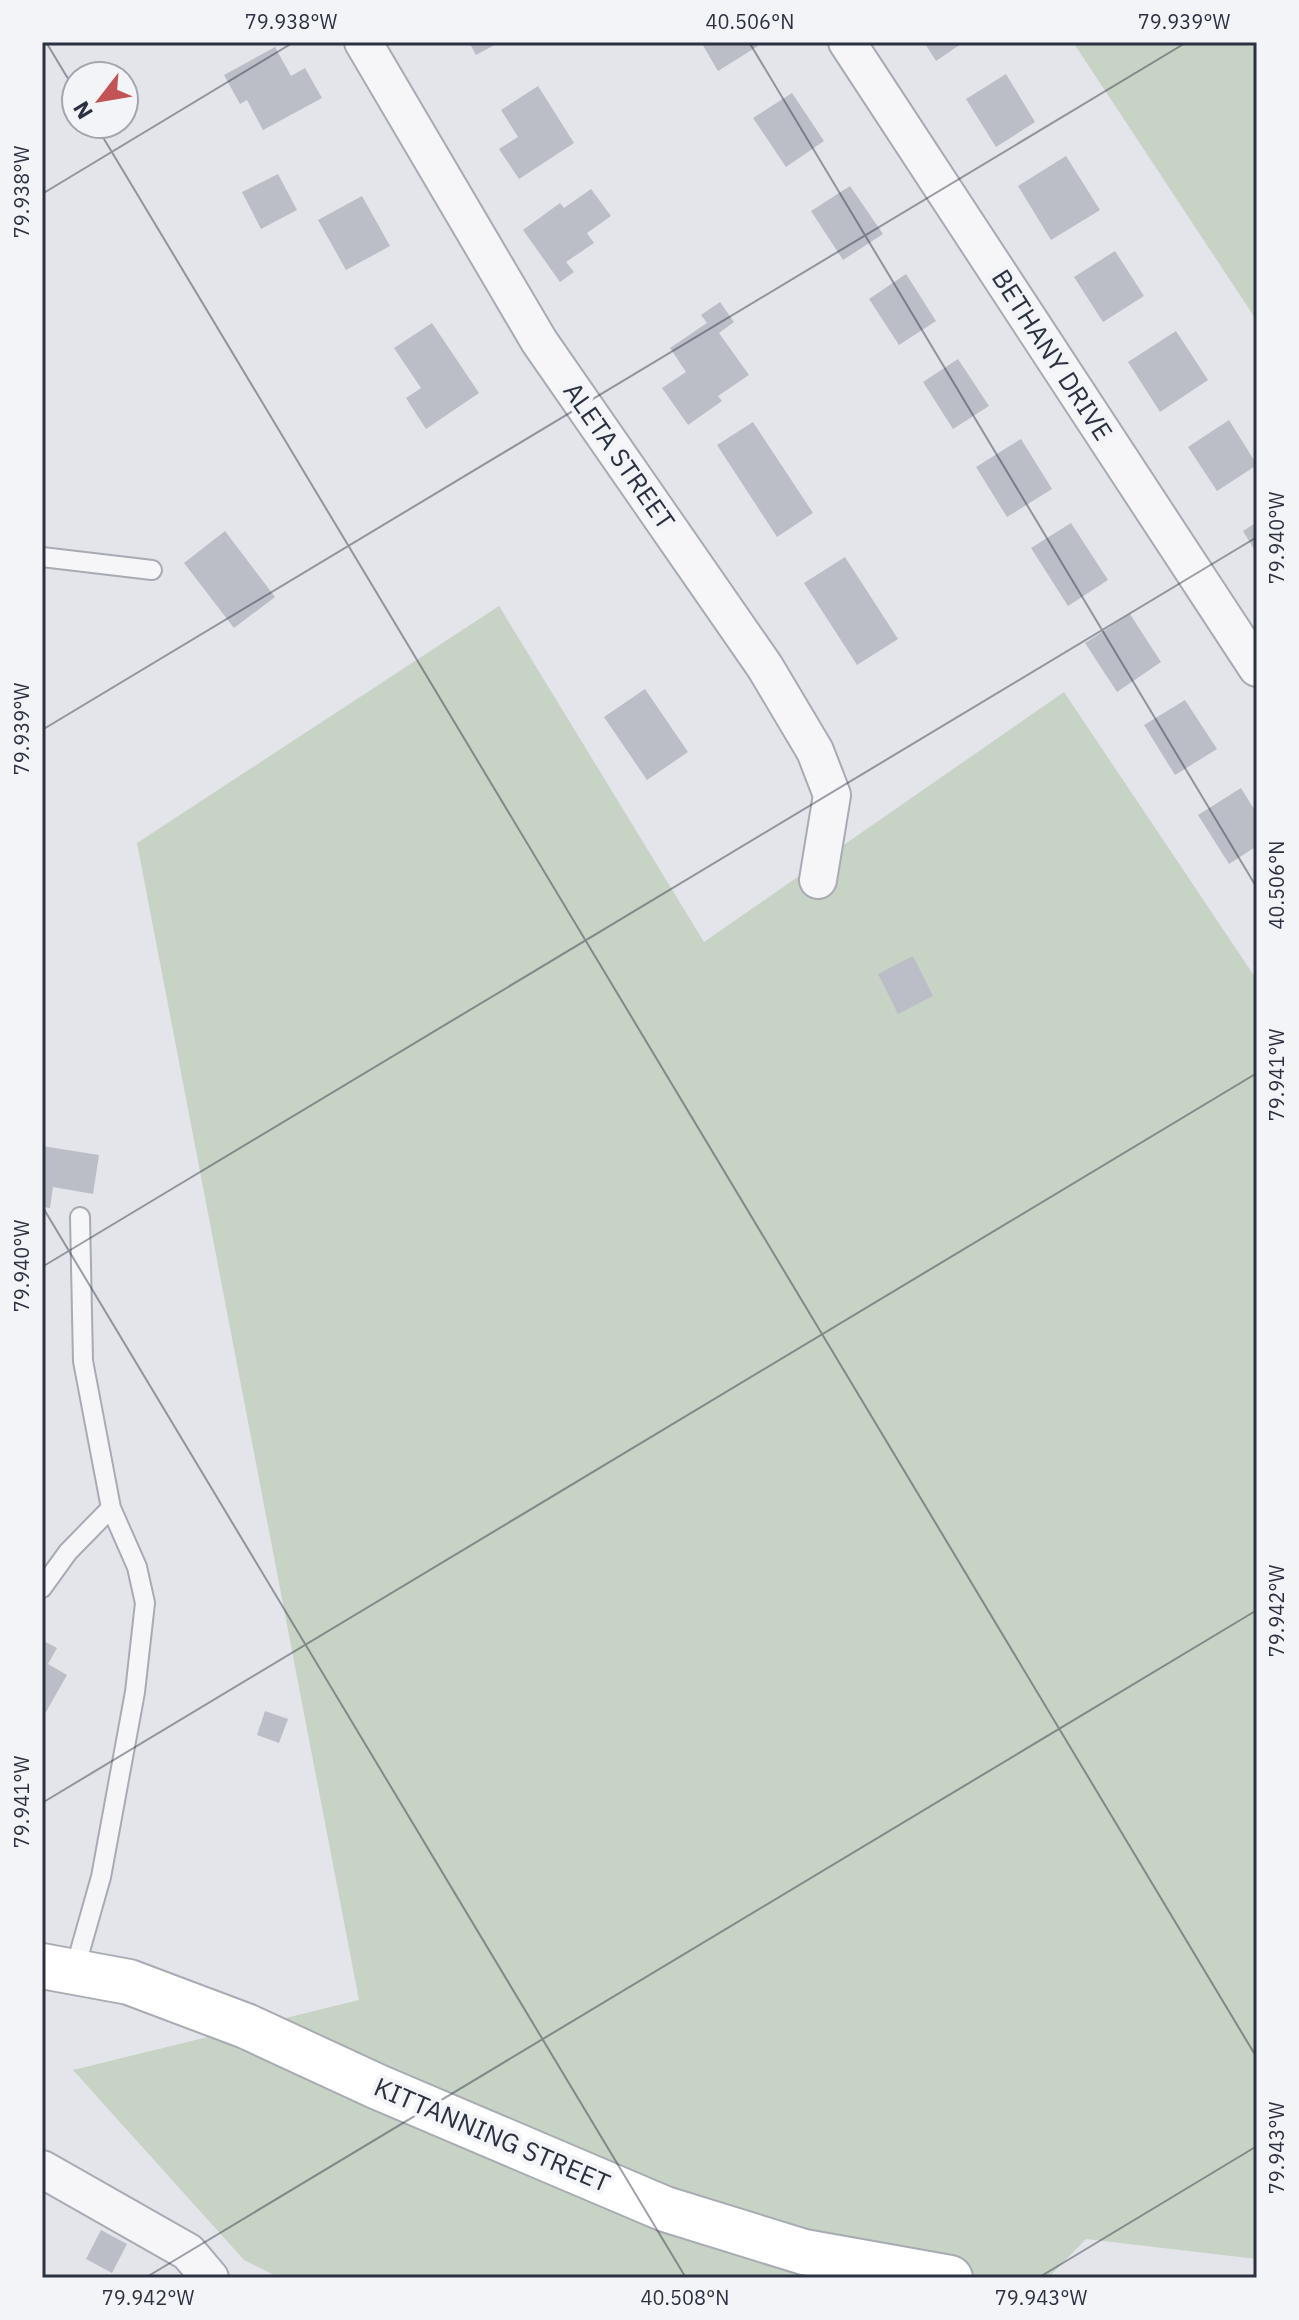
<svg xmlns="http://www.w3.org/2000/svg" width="1299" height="2320" viewBox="0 0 1299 2320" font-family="'IBM Plex Sans',sans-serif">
	<rect width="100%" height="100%" fill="#e3e5ea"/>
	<path fill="#c7d3c5" d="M1073,42h184v279z
		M499,606l205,336 360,-250 193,288v1279l-171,-20 -38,39h-768l-36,-18 -171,-190 286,-70 -222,-1157z"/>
	<path fill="#bbbec6" d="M469,42h31l-24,13z
		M701,42h54l3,4 -40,25z
		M924,42h40l-28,19z
		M275,47l16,29 14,-8 17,30 -59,32 -16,-30 -7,4 -16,-29z
		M1006,74l29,48 -39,25 -30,-48z
		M538,86l36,57 -55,36 -20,-30 19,-12 -17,-27z
		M792,93l32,48 -38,26 -33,-49z
		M1066,156l34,54 -49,30 -33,-54z
		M278,174l19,36 -36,19 -19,-37z
		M850,186l33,48 -40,26 -32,-49z
		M591,189l20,27 -24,17 7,10 -28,19 8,10 -14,10 -37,-52 37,-27 4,5z
		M362,196l28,50 -44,24 -28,-50z
		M1115,251l29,45 -41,26 -29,-45z
		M906,274l30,47 -37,24 -30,-46z
		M720,302l14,20 -15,11 30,42 -31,21 4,5 -34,24 -26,-37 24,-16 -16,-24 37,-25 -6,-8z
		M432,323l47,70 -53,36 -20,-31 15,-10 -27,-40z
		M1176,331l32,49 -48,32 -32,-50z
		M958,359l31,47 -36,23 -30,-47z
		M1229,420l28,45 -40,26 -29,-44z
		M753,422l60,91 -36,24 -60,-92z
		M1021,439l31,50 -45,28 -31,-50z
		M1257,522v32l-14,-23z
		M1071,523l37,57 -40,26 -37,-58z
		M225,531l50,66 -41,31 -50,-65z
		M845,557l53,82 -41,26 -53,-82z
		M1130,614l31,48 -44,30 -32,-49z
		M645,689l43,63 -41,28 -43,-63z
		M1185,700l32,49 -42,26 -31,-50z
		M1241,788l16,26v32l-28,18 -31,-49z
		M913,956l20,40 -35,18 -20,-40z
		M42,1146l57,9 -6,39 -40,-7 -3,21 -8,-1z
		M42,1640l15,8 -9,16 19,11 -25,44z
		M265,1711l23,8 -9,24 -22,-8z
		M101,2230l26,14 -15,29 -26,-14z"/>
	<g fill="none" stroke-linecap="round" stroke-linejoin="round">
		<defs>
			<path id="lane" d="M42,557l110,13
				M42,1588l26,-36 43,-44
				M74,1972l27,-95 34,-185 10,-89 -8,-36 -26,-59 -28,-147 -3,-144"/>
			<path id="street" d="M363,42l176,299 226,326 50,84 17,44 -14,85
				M847,42l410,626
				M42,2169l146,83 22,26"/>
			<path id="secondary" d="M42,1966l87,16 117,44 132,61 287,122 139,43 146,26"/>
		</defs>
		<use href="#lane" stroke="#a8abb4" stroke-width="22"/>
		<use href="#street" stroke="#a8abb4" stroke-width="40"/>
		<use href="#secondary" stroke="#a8abb4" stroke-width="48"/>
		<use href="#lane" stroke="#f6f6f9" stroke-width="18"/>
		<use href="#street" stroke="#f6f6f9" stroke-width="36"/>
		<use href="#secondary" stroke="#fff" stroke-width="44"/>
	</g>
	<path fill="none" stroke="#2c3141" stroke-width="2" stroke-opacity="0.45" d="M46,42l30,50M749,42l508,846M95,124l1162,1934M42,194l252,-152M42,730l1145,-688M42,1206l644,1072M42,1267l1215,-730M42,1803l1215,-730M145,2278l1112,-668M1038,2278l219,-132"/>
	<g text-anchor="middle" stroke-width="8" stroke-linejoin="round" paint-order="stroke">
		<g font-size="26" fill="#2c3141" stroke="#f3f4f8">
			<text transform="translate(1052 355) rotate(57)" y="9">BETHANY DRIVE</text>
			<text transform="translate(619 456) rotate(55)" y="9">ALETA STREET</text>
			<text transform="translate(492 2135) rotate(23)" y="9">KITTANNING STREET</text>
		</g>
	</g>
	<rect width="1299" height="2320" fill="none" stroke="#f3f4f8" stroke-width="88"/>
	<g transform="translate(100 100) rotate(239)"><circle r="38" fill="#f3f4f8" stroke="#a3a6af" stroke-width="2"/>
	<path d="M0-6L14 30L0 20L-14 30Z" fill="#c35456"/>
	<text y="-12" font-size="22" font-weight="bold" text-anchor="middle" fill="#2c3141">N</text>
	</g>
	<rect x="44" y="44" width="1211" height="2232" fill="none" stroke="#2c3141" stroke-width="3"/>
	<g font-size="20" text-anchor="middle" fill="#2c3141">
		<text x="291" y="29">79.938°W</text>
		<text x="750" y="29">40.506°N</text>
		<text x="1184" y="29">79.939°W</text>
		<text transform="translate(22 192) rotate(-90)" y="7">79.938°W</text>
		<text transform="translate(1277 538) rotate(-90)" y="7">79.940°W</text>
		<text transform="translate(22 729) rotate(-90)" y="7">79.939°W</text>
		<text transform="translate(1277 885) rotate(-90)" y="7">40.506°N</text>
		<text transform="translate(1277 1075) rotate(-90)" y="7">79.941°W</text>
		<text transform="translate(22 1266) rotate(-90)" y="7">79.940°W</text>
		<text transform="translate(1277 1611) rotate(-90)" y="7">79.942°W</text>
		<text transform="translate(22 1802) rotate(-90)" y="7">79.941°W</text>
		<text transform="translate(1277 2148) rotate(-90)" y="7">79.943°W</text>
		<text x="148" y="2305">79.942°W</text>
		<text x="685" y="2305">40.508°N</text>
		<text x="1041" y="2305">79.943°W</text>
	</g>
</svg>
